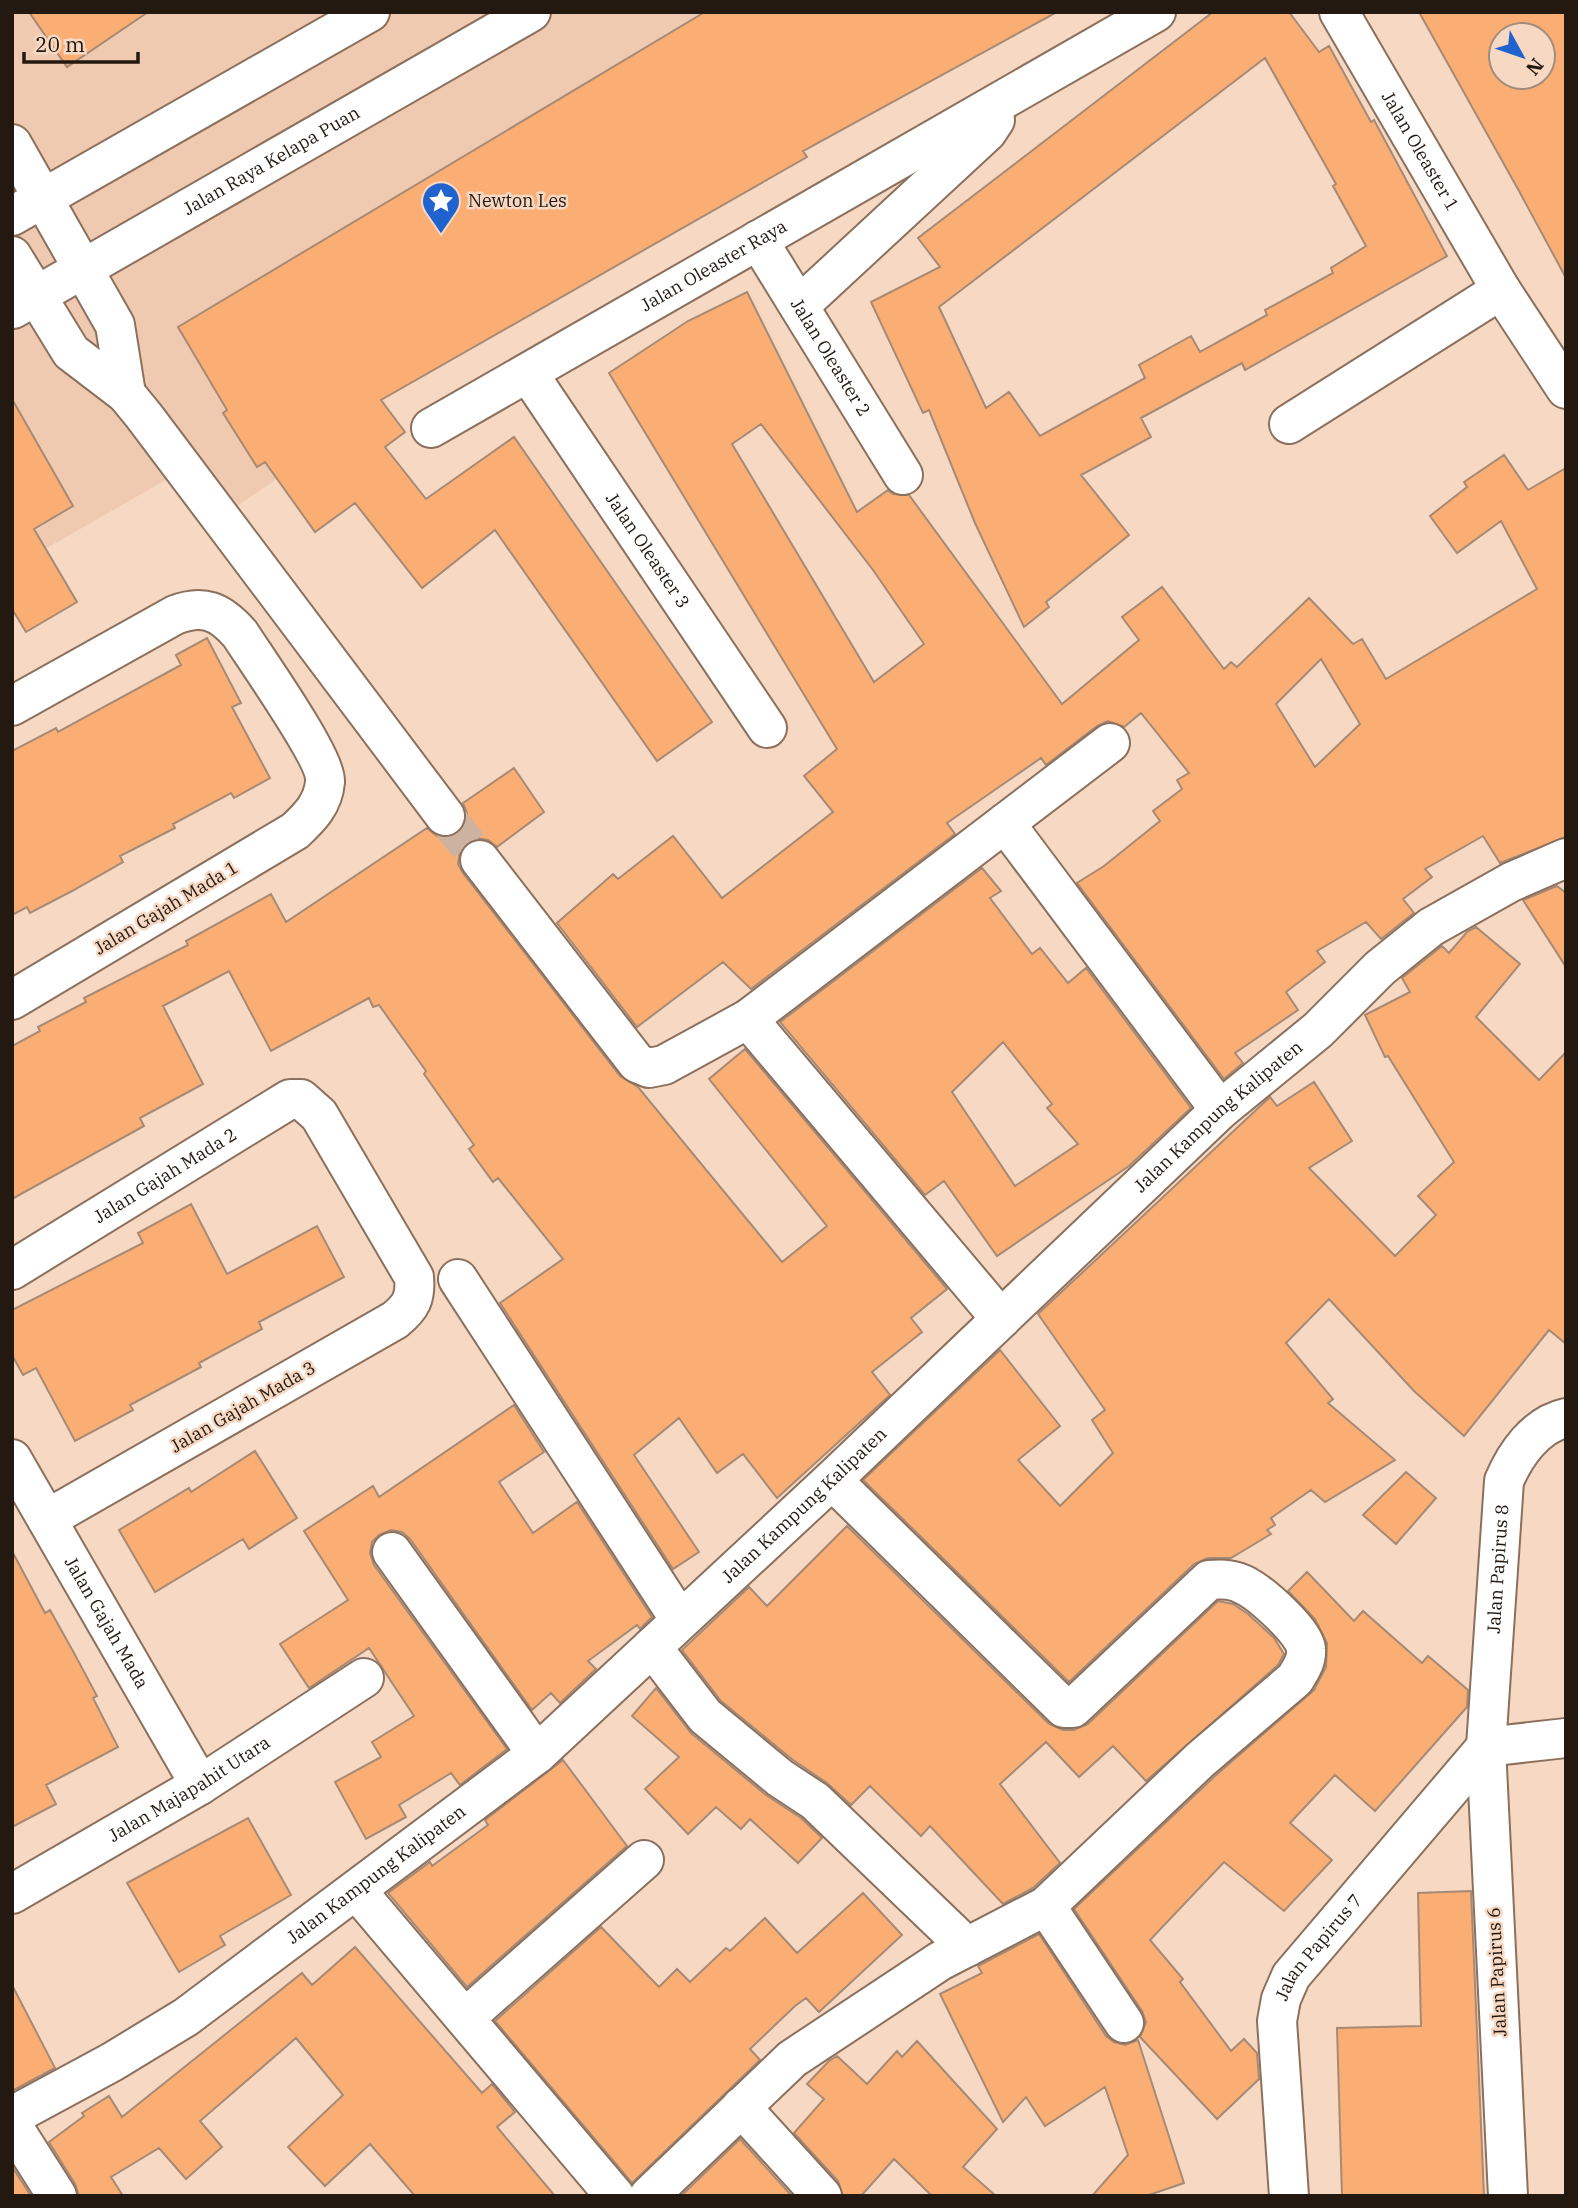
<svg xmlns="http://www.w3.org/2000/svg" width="1578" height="2208" viewBox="0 0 1578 2208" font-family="'IBM Plex Serif',serif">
	<rect width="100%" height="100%" fill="#f7d8c3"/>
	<path fill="#f0cab0" d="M12,12h919l-576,329 31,63 -178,122 -30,-53 -166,95z"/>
	<path fill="#fbae73" stroke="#a68a75" stroke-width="2" fill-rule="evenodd" d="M29,12h119l-81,55z
		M705,12h352l-254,139 4,6 -426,243 24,32 -20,15 41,52 88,-62 198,285 -55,39 -162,-231 -73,58 -67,-85 -40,29 -50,-70 -8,5 -34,-54 4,-3 -49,-83z
		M1213,12h76l30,40 10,-6 42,76 3,-2 73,136 -202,114 -3,-7 -101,55 10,19 -70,38 48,60 -83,67 3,5 -25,20 -49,-104 -46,-113 -6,3 -52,-111 69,-35 -22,-29zM1265,58l71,126 -3,2 33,60 -35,22 2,5 -68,37 2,5 -67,37 -9,-16 -52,29 6,13 -105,58 -31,-44 -23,16 -47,-101z
		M1419,12h147v266l-47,-87zM1501,35h42v42h-42z
		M747,292l110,220 31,-22 5,4 16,1 153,209 77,-64 -17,-23 40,-30 62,82 7,-7 6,5 72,-69 44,46 9,-5 24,40 151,-90 -36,-68 -44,32 -27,-37 37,-29 -3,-5 40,-27 24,35 38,-22v369l-66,26 -17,-27 -58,33 7,8 -29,22 11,14 -33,26 -15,-17 -49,29 8,11 -39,30 12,18 -63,43 8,10 -19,16 -147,-196 27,-17 56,-45 -7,-10 29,-22 -5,-9 12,-7 -48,-60 -17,14 -16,-6 -11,5 -51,39 -5,-7 -94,65 8,11 -204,155 -28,-27 -86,65 -80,-104 56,-49 5,5 55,-43 49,62 111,-86 -29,-36 33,-27 -228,-376 79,-52zM761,424l112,146 51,74 -50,38 -142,-238zM1321,659l39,65 -45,43 -39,-63z
		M12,399l61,107 -39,23 43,73 -51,30 -14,-23z
		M207,638l34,65 -9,4 38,71 -36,20 -3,-5 -58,31 2,4 -55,28 3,6 -51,29 -42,22 -3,-6 -15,8v-164l44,-23 2,4 123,-67 -5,-10z
		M514,768l30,44 -47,35 -9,-7 -12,-2 -9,4 -7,9 -2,13 5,9 157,203 18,11 144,175 45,-36 -118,-147 36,-30 202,240 -36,29 11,14 -50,40 18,23 -113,103 -34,-44 -26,19 -38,-55 -45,37 65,97 -26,17 -173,-266 63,-44 -65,-81 -5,4 -24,-33 5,-4 -50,-71 2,-3 -47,-66 -6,2 -4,-9 -98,53 -42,-80 -66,35 40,78 -63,34 4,8 -132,73v-153l28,-15 -2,-4 48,-25 -2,-4 104,-53 -2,-4 85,-47 15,28 141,-94 10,8 11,2 10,-4 7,-10 2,-11 -4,-10z
		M982,868l19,23 -11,7 42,56 8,-6 28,35 18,-15 105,140 -62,58 -132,90 -53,-75 -19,14 -145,-173zM1003,1042l49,62 -5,4 31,36 -63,42 -63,-94z
		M1557,886l9,7v74l-43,-67z
		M1476,927l44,37 -44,53 63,63 27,-28v292l-17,-14 -85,106 -50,-45 -85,-92 -43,44 47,56 -5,4 67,57 -70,42 -14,-12 -40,28 4,7 -8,5 4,4 -40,24h-23l-14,6 -125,118 -206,-202 137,-130 60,76 -42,34 42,46 53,-53 -21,-33 13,-10 -67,-96 232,-217 7,9 37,-24 38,59 -43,27 86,88 41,-41 -18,-19 36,-34 -66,-106 -3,1 -20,-42 45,-23 -8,-14 40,-32 7,7 18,-21z
		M191,1204l36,70 90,-48 27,51 -85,45 3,7 -63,34 2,4 -71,38 3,5 -58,31 -39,-73 -13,7 -11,-20v-45l131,-67 -5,-10z
		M514,1405l30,47 -45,30 34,51 44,-31 75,115 -12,12 -3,-4 -49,36 8,8 -36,34 -9,-10 -19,17 -122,-171 -8,-7 -11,-2 -12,5 -7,7 -2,11 4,12 133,184 -47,36 -9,-12 -52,32 7,12 -40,22 -31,-57 46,-25 -9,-15 42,-26 -45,-68 -60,40 -29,-44 68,-44 -44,-69 69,-45 6,11z
		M255,1451l42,67 -48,31 -6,-10 -88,53 -36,-62 70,-42 2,4z
		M1406,1472l30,26 -40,46 -33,-29z
		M847,1526l202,198 14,6h11l14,-6 130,-123 15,3 15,10 26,24 10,16 -6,11 -132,116 -33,-35 -34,31 -33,-35 -46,42 60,79 -27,25 -30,16 -73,-78 -9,10 -51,-50 -19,19 -24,-22 -34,-23 -72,-59 -39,-51 67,-63 18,19z
		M12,1551l33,62 5,-3 24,43 23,43 -4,2 25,49 -72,38 10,19 -44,23z
		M1307,1572l47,49 9,-10 59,52 6,-7 40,34 -1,17 -92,104 -40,-36 -45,48 42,37 -48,51 -60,-49 -74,78 33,39 -3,3 51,69 13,-12 13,14 2,26 -42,40 -77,-82 6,-15 -4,-11 -68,-102 141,-133 99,-86 12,-23 1,-24 -12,-24 -27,-28z
		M656,1688l35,45 75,62 35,23 21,20 -24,25 -48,-44 -9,10 -25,-22 -28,27 -43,-45 34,-32 -47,-41z
		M563,1760l64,86 -160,141 -79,-94 42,-31 2,4 56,-41 -3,-5z
		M248,1818l43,77 -71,41 5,9 -46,27 -52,-89z
		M1471,1891l13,305h-142l-5,-168 84,-2 -3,-133z
		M863,1893l39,42 -83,77 -13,-14 -11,8 -45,43 10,11 -128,123 -137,-162 106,-94 58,60 18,-18 13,13 36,-34 4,3 35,-33 32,35z
		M1039,1934l67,102 8,6 11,3 13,-5 46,143 -38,13h-54l36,-41 -23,-68 -60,39 -19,-29 -23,25 -63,-128 42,-21 -4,-7z
		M355,1947l127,146 10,-9 23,28 -18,15 58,69h-140l-45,-52 -45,42 -37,-39 55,-52 -47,-57 -96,83 22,26 -36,32 -27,-31 -48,29 12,19h-44l-4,-12 -26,-42 35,-26 -2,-3 27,-17 13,21 180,-144 10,12z
		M12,1985l43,83 -43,23z
		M917,2041l80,88 -34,38 33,29h-64l-38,-37 -33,37h-18l-5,-15 -44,-48 30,-34 -17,-15 22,-23 8,-5 30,28 30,-33 5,6z
		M740,2139l52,57h-111z
		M12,2168h1l18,28h-19z"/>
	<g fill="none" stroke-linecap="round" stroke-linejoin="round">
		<path stroke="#cdb29f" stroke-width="38" stroke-dasharray="38 19" stroke-linecap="butt" d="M445,816l35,44"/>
		<defs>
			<g id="minor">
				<path id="s1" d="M1339,12l162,278 65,99"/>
				<path d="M12,144l103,181 11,69"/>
				<path d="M12,216l358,-204"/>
				<path id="s2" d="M758,240l145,235"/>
				<path d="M12,256l59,96 55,42 18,22 301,400"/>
				<path d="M799,306l188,-174 8,-12"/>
				<path id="s3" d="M13,309l518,-297"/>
				<path id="s4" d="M528,373l239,355"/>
				<path d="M1289,424l212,-134"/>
				<path id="s5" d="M431,428l725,-416"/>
				<path d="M12,706l163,-91c28,-11 45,-4 65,19 16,25 87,125 85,148 -2,22 -15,35 -30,49l-283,169"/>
				<path d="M1005,823l215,287"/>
				<path d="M480,860l157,203 12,5 15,-3 84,-46 362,-276"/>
				<path d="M748,1019l253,300"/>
				<path id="s6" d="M12,1270l278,-171h11l18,16 95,162c2,21 -3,30 -19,43l-348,199"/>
				<path d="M458,1279l222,341"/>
				<path id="s7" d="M12,1459l188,326"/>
				<path d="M392,1552l145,202"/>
				<path d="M652,1647l53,69 75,62 35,23 152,146"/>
				<path d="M1486,1747l80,-9"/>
				<path d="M356,1890l259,306"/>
				<path id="s8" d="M12,1894l188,-109 164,-107"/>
				<path d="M1046,1906l78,117"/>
				<path d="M465,2018l179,-158"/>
				<path d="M741,2107l81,89"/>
				<path id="s9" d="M12,2116l100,-54 74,-45 351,-263 295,-274 388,-370 98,-80 62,-62 51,-41 80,-45 55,-24"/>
				<path d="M12,2125l45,71"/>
				<path d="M649,2196l143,-137 148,-98 106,-55 154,-146 95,-81c6,-10 12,-18 11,-30 -1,-17 -45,-55 -60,-63 -12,-7 -23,-7 -37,-6l-136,128h-9l-232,-228"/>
				<path id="s10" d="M1289,2196l-12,-175 4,-22 10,-23 195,-229"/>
				<path id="s11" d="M1508,2196l-22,-449 18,-266c11,-26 31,-56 62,-63"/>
			</g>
		</defs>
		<use href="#minor" stroke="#8b705d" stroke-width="42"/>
		<use href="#minor" stroke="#fff" stroke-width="38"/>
	</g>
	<defs>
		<symbol id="sight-pin" viewBox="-11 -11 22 30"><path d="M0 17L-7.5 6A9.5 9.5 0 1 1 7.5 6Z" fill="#2063cf" stroke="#f7d8c3"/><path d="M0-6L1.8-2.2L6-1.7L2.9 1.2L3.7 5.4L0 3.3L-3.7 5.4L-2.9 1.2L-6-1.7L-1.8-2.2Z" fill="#fff"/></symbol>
	</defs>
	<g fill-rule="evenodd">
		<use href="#sight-pin" x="419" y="179" width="44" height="60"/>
	</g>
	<g text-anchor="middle" stroke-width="5" stroke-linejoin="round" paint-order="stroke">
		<g font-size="18" fill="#231911" stroke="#f7d8c3">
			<text dy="6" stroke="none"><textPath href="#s1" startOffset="161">Jalan Oleaster 1</textPath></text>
			<text dy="6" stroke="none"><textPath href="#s3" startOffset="298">Jalan Raya Kelapa Puan</textPath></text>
			<text dy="6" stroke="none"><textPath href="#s5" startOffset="326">Jalan Oleaster Raya</textPath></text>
			<text dy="6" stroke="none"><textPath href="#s2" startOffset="138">Jalan Oleaster 2</textPath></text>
			<text dy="6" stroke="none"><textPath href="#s4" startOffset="214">Jalan Oleaster 3</textPath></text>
			<text transform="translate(166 908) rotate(-31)" y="6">Jalan Gajah Mada 1</text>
			<text dy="6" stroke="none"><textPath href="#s9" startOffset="1572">Jalan Kampung Kalipaten</textPath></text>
			<text dy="6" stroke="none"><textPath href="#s6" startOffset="180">Jalan Gajah Mada 2</textPath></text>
			<text transform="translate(243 1407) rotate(-30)" y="6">Jalan Gajah Mada 3</text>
			<text dy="6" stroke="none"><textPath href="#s9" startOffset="1004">Jalan Kampung Kalipaten</textPath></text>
			<text dy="6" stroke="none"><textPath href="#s11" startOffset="628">Jalan Papirus 8</textPath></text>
			<text dy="6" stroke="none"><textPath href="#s7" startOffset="189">Jalan Gajah Mada</textPath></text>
			<text dy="6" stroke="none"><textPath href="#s8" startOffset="206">Jalan Majapahit Utara</textPath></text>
			<text dy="6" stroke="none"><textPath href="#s9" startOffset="438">Jalan Kampung Kalipaten</textPath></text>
			<text dy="6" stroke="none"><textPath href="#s10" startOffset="262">Jalan Papirus 7</textPath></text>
			<text transform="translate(1497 1972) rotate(-93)" y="6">Jalan Papirus 6</text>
		</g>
		<g font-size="18" fill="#231911" stroke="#f7d8c3" text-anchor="start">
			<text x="468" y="207">Newton Les</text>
		</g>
	</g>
	<rect width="1578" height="2208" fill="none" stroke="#231911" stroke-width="28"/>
	<g transform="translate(1522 56) rotate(130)"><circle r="33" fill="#f7d8c3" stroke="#a28c7c" stroke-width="2"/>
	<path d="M0-5L12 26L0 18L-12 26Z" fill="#2063cf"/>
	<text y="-10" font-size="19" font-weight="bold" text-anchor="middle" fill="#231911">N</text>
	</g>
	<path d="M24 52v10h114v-10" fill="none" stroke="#231911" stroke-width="3.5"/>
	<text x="35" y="52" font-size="21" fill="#231911" stroke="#f7d8c3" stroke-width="5" paint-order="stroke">20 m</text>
</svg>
